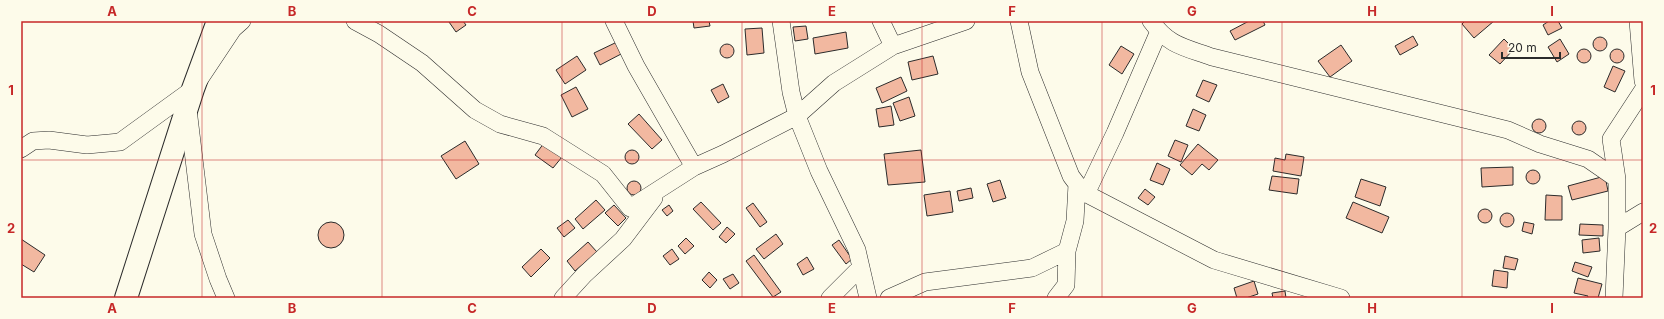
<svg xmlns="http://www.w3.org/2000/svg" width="1664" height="319" viewBox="0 0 1664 319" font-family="Inter,sans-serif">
	<rect width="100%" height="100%" fill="#fdfbea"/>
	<path fill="#f2b8a0" stroke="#2b2b2b" d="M450,21h13l3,4 -10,7 -7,-10z
		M693,21h16l1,5 -16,2z
		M1249,21h14l2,4 -30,15 -5,-9z
		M1465,21h29l-20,17 -12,-14z
		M1549,21h9l4,7 -14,7 -5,-10z
		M806,26l2,13 -13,2 -2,-14z
		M762,28l2,25 -17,2 -2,-26z
		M846,32l2,16 -33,6 -2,-16z
		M1413,36l5,9 -18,10 -5,-9z
		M1593 44a7 7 0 1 1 14 0a7 7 0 1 1-14 0Z
		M1504,39l10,10 -14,15 -11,-9z
		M1560,39l9,15 -12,8 -9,-15z
		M617,42l6,11 -23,12 -6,-12z
		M720 51a7 7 0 1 1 14 0a7 7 0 1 1-14 0Z
		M1341,45l11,16 -22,16 -12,-16z
		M1121,46l13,8 -12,20 -13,-9z
		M1577 56a7 7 0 1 1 14 0a7 7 0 1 1-14 0Z
		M1610 56a7 7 0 1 1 14 0a7 7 0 1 1-14 0Z
		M577,56l9,14 -21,14 -9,-14z
		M933,56l5,18 -26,6 -4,-18z
		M1613,66l12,5 -10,21 -11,-5z
		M901,77l6,14 -25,12 -6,-15z
		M1203,80l14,5 -8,17 -13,-6z
		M723,84l6,13 -11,6 -7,-13z
		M576,87l12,22 -16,8 -11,-22z
		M909,97l6,19 -15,5 -7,-18z
		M891,106l3,19 -15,2 -3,-18z
		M1193,109l13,6 -7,16 -13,-5z
		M639,114l23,26 -10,9 -24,-25z
		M1532 126a7 7 0 1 1 14 0a7 7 0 1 1-14 0Z
		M1572 128a7 7 0 1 1 14 0a7 7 0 1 1-14 0Z
		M1175,140l13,5 -7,17 -13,-6z
		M465,141l14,23 -23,15 -15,-23z
		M544,143l18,14 -9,11 -18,-13z
		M1198,144l20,16 -9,10 -7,-6 -10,11 -12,-10z
		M921,150l4,32 -37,3 -4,-31z
		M625 157a7 7 0 1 1 14 0a7 7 0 1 1-14 0Z
		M1286,154l18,3 -3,19 -28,-5 2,-13 10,2z
		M1157,163l13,6 -7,16 -13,-5z
		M1513,167v18l-31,2 -1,-19z
		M1526 177a7 7 0 1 1 14 0a7 7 0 1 1-14 0Z
		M1272,176l27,3 -2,15 -28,-4z
		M1605,176l3,15 -36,9 -4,-14z
		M1361,179l25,8 -6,19 -25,-9z
		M1000,180l6,18 -13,4 -6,-18z
		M627 188a7 7 0 1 1 14 0a7 7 0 1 1-14 0Z
		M971,188l2,10 -14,3 -2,-10z
		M1145,189l10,8 -7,8 -10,-7z
		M950,191l3,21 -26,4 -3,-21z
		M1546,195l16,1v24h-17z
		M596,200l9,10 -22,19 -8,-10z
		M701,202l20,21 -8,7 -20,-21z
		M1353,202l36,15 -7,16 -36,-15z
		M753,203l14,19 -7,5 -14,-19z
		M614,205l12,13 -8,8 -13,-13z
		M669,205l4,6 -6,5 -5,-6z
		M1478 216a7 7 0 1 1 14 0a7 7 0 1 1-14 0Z
		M1500 220a7 7 0 1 1 14 0a7 7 0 1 1-14 0Z
		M568,220l7,8 -11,9 -7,-9z
		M318 235a13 13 0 1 1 26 0a13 13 0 1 1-26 0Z
		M1524,222l10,2 -2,10 -10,-3z
		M1580,224l23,1v11l-24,-1z
		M727,227l8,7 -9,9 -7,-6z
		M776,234l7,10 -19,15 -8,-10z
		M686,238l8,8 -9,8 -7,-8z
		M1599,238l1,13 -17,2 -1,-13z
		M21,239l24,16 -11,17 -13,-8z
		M839,240l13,19 -6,5 -14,-19z
		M588,242l9,10 -22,19 -8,-10z
		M541,249l9,9 -19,19 -9,-10z
		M672,249l7,10 -9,6 -7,-9z
		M754,255l27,37 -8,5 -27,-36z
		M1505,256l13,3 -3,11 -12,-2z
		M807,257l7,12 -11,6 -6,-11z
		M1575,262l17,5 -4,10 -16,-6z
		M1494,270l14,2 -1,16 -15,-2z
		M709,272l8,8 -7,8 -8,-8z
		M733,274l6,9 -9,6 -7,-10z
		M1578,278l24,6 -4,14h-11l1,-2 -14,-3z
		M1254,281l4,13 -12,4h-9l-3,-10z
		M1285,291l1,7h-13l-1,-5z"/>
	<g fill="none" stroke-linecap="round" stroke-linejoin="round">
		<defs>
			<path id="street" d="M355,21l24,13 43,29 53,47 25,14 43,12 60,38 27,34 64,-41 29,-13 74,-38 37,-33 59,-37 73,-25
				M614,21l22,45 58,101
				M781,21l10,71 6,24 22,55 38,79 11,48
				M881,21l12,25
				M1019,21l11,51 41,104 12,16 131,68 127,38
				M1151,21c18,25 33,26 61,36l296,73 32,14 48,15 29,20
				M1638,21l5,60
				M188,109l15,125 15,45 8,19
				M21,149l12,-8 16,-1 38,5 33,-3 73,-53 40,-60 9,-8
				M1086,194l29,-61 44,-102
				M1617,228l26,-16
				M563,298l21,-23 39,-36 31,-41
				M830,298l31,-31
				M889,298l36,-16 107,-14 35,-17
				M1056,298l10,-13 1,-34 8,-30 2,-37
				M1614,298l3,-70v-49l-6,-40 32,-49"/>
			<path id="primary" d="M126,298l67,-209 25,-68"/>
		</defs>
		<use href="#street" stroke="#2b2b2b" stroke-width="18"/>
		<use href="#primary" stroke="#2b2b2b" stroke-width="24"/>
		<use href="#street" stroke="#fdfbea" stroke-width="17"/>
		<use href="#primary" stroke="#fdfbea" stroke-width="22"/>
	</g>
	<path fill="none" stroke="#c62828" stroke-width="1" stroke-opacity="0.55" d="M202,21v277M382,21v277M562,21v277M742,21v277M922,21v277M1102,21v277M1282,21v277M1462,21v277M21,160h1622"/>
	<rect width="1664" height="319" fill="none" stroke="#fdfbea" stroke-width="44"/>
	<path d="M1502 52v6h58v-6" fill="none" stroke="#2b2b2b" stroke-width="2"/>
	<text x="1508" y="52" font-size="12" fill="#2b2b2b" stroke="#fdfbea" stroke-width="3" paint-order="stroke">20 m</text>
	<rect x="22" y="22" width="1620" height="275" fill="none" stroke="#c62828" stroke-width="1.5"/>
	<g font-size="13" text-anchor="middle" font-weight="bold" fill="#c62828">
		<text x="112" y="16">A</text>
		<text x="292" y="16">B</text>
		<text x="472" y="16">C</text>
		<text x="652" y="16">D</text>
		<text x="832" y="16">E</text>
		<text x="1012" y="16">F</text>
		<text x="1192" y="16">G</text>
		<text x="1372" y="16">H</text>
		<text x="1552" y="16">I</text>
		<text x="11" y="95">1</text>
		<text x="1653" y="95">1</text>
		<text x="11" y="233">2</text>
		<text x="1653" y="233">2</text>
		<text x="112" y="313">A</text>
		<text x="292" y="313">B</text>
		<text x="472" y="313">C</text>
		<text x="652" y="313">D</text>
		<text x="832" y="313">E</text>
		<text x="1012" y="313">F</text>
		<text x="1192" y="313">G</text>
		<text x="1372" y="313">H</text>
		<text x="1552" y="313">I</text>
	</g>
</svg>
